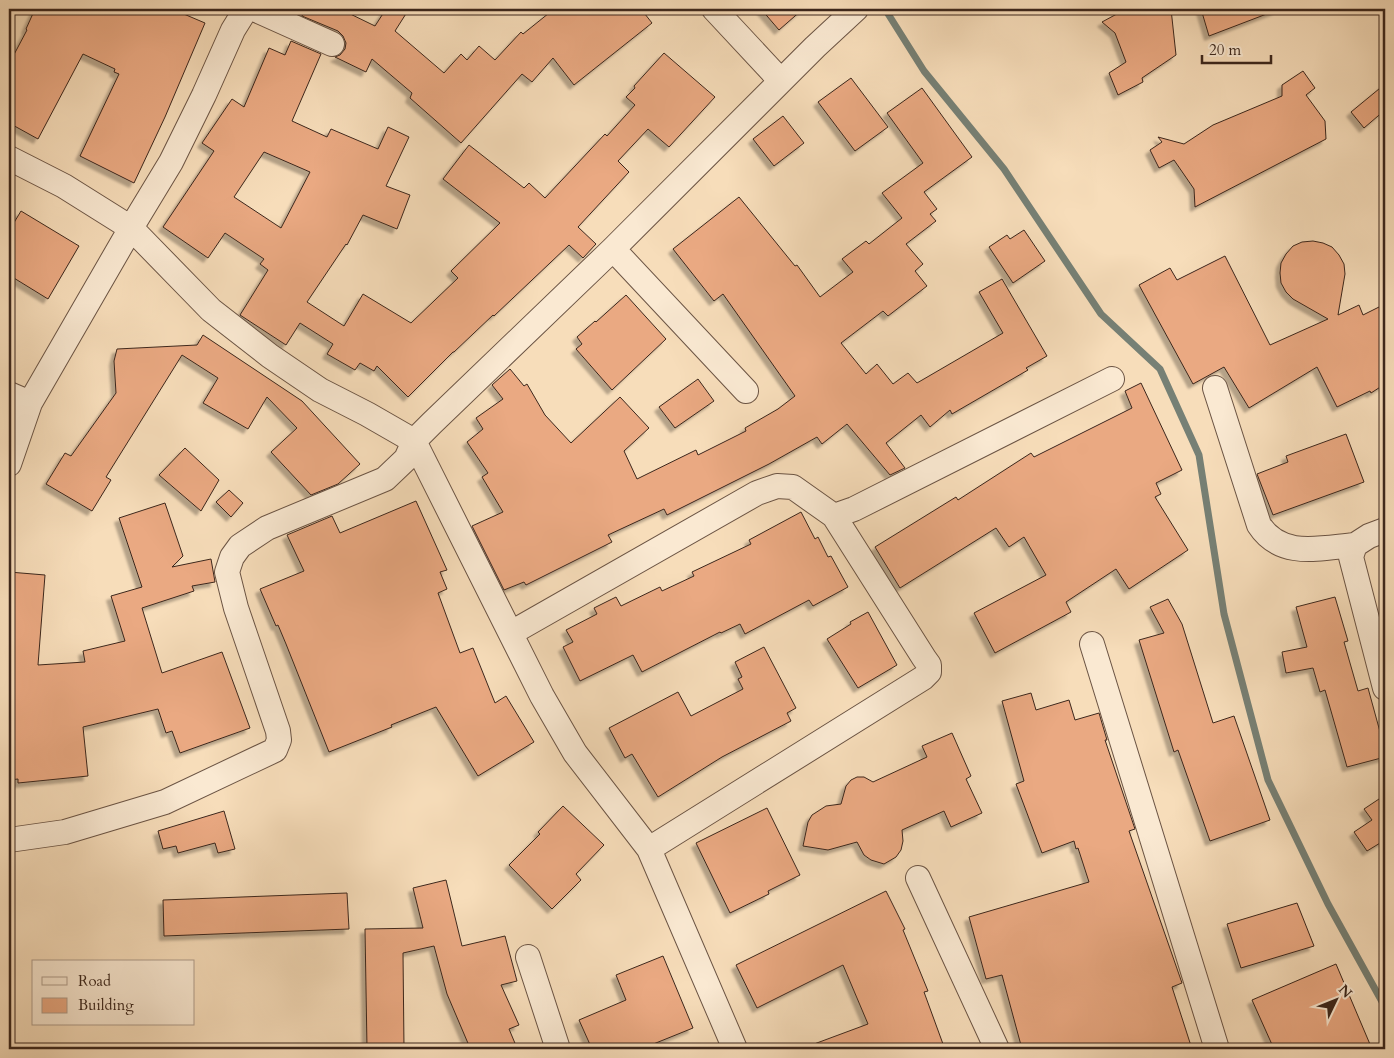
<svg xmlns="http://www.w3.org/2000/svg" width="1394" height="1058" viewBox="0 0 1394 1058" font-family="Cardo,serif">
	<defs>
		<filter id="shadow"><feDropShadow dx="-4.5" dy="4.5" stdDeviation="1" flood-color="#0004"/></filter>
	</defs>
	<rect width="100%" height="100%" fill="#f7ddba"/>
	<filter id="stains"><feTurbulence type="fractalNoise" baseFrequency=".004" numOctaves="4"/><feColorMatrix values="0 0 0 0 .2 0 0 0 0 .09 0 0 0 0 .02 0 0 0 .5 -.17"/></filter>
	<radialGradient id="worn" r=".72"><stop offset=".6" stop-color="#630" stop-opacity="0"/><stop offset="1" stop-color="#630" stop-opacity=".3"/></radialGradient>
	<g fill="none" stroke-linecap="round" stroke-linejoin="round">
		<path stroke="#768075" stroke-width="7" d="M885,9l39,62 80,98 97,145 59,55 39,86 25,159 44,166 60,124 57,103"/>
	</g>
	<path fill="#eaa982" stroke="#3c271c" fill-rule="evenodd" filter="url(#shadow)" d="M35,9h137l33,14 -40,94 -31,66 -54,-27 39,-82 -5,-2 1,-3 -32,-15 -45,85 -29,-16v-59l18,-34 -1,-1z
		M305,9h35l35,17 11,-17h23l-14,22 49,42 17,-19 6,6 12,-14 16,14 26,-28 2,2 31,-25h87l11,14 -78,62 -21,-27 -21,24 -10,-8 -61,69 -51,-45 2,-5 -40,-34 -6,13 -31,-15 5,-2 5,-6 1,-6 -3,-7 -5,-5 -36,-15z
		M761,9h42l-24,21z
		M1126,9h45l5,46 -34,23 1,4 -25,13 -9,-22 17,-11 -11,-29 -13,-11z
		M1201,9h76v1l-68,26z
		M291,41l30,13 -29,67 35,16 4,-8 47,20 10,-22 21,10 -23,49 24,9 -13,34 -34,-14 -16,30 -1,-1 -39,58 37,24 19,-32 48,29 47,-45 -7,-7 49,-48 -57,-44 26,-34 55,43 5,-5 16,15 60,-64 2,2 28,-31 -9,-8 9,-9 -1,-2 30,-33 51,44 -46,50 -21,-18 -30,32 11,11 -51,55 18,17 -13,14 -14,-13 -75,71 -1,-1 -39,37h-1l-45,45 -31,-31 -3,5 -14,-8 -5,7 -28,-16 6,-10 -33,-21 -14,22 -46,-30 28,-45 -8,-6 4,-5 -39,-26 -17,25 -45,-31 51,-76 -12,-8 30,-44 12,8 25,-59 16,7zM264,152l46,20 -29,56 -47,-31z
		M1303,71l12,17 -9,7 19,26 1,18 -131,68 -1,-18 -20,-29 -15,8 -9,-18 12,-8 -4,-5 26,7 29,-19 69,-29v-11z
		M851,78l37,49 -33,24 -37,-49z
		M1385,84v26l-21,18 -13,-16z
		M922,88l50,69 -48,35 13,17 -7,5 6,7 -30,23 17,20 -8,7 12,15 -39,30 -5,-5 -42,32 25,31 11,-10 16,20 15,-11 9,10 86,-50 -24,-41 23,-13 45,77 -21,12 2,2 -76,44 -2,-4 -20,17 -9,-12 -35,28 19,25 -15,7 -43,-51 -25,20 -5,-7 -48,27 -102,51 -3,-6 -56,26 4,7 -86,43 -2,-3 -20,8 -32,-64 31,-14 -21,-35 6,-4 -21,-31 16,-13 -7,-11 27,-19 -11,-14 18,-16 14,17 3,-2 18,31 26,28 49,-46 29,31 -25,23 13,28 59,-29 2,5 48,-24 -1,-3 33,-19 17,-13 -72,-102 -9,7 -41,-52 66,-52 56,69 2,-1 23,32 33,-25 -11,-13 24,-18 3,3 33,-26 -20,-25 41,-30 -36,-50z
		M783,116l21,27 -30,23 -21,-27z
		M21,211l58,35 -31,53 -39,-24v-44z
		M1024,230l21,31 -32,22 -24,-36 18,-12 3,4z
		M1313,241l10,2 9,4 7,8 5,9 1,10 -7,41 21,-10 4,10 22,-11v80l-14,9 -1,-2 -33,16 -20,-40 -68,41 -25,-41 -31,17 -54,-99 31,-17 7,12 48,-24 45,89 58,-26 -35,-20 -7,-7 -5,-9 -1,-10 1,-10 5,-9 7,-8 9,-4z
		M626,295l40,44 -54,51 -36,-41 6,-5 -5,-7 18,-16 1,1z
		M203,335l99,66 58,63 -22,20 -27,11 -40,-43 26,-24 -30,-31 -19,32 -45,-26 15,-25 -36,-23 -76,122 5,3 -19,31 -46,-27 19,-31 6,3 45,-63 -2,-32 3,-12 80,-4z
		M698,379l16,22 -39,27 -16,-21z
		M1141,383l41,87 -26,13 5,11 -6,3 33,53 -59,39 -13,-20 -50,33 5,10 -76,41 -21,-40 72,-38 -22,-38 -15,10 -13,-19 -96,60 -25,-41 81,-50 2,3 73,-47 3,4 98,-49 -7,-17z
		M1346,434l18,48 -91,33 -16,-41 31,-12 -2,-6z
		M185,448l34,32 -18,31 -42,-36z
		M229,490l14,13 -12,14 -15,-15z
		M416,501l31,69 -7,2 7,17 -9,4 22,60 13,-5 22,55 11,-7 28,46 -56,34 -42,-69 -45,18 1,2 -63,25 -43,-108 -8,-19 -2,1 -16,-37 44,-18 -17,-36 45,-19 8,17z
		M165,503l18,53 -11,11 39,-8 4,23 -23,4 2,5 -52,17 20,65 60,-21 28,76 -70,25 -8,-22 -6,2 -8,-24 -75,18 5,49 -70,7v-4l-9,1v-208l36,3 -7,90 47,-3 -2,-11 42,-10 -14,-45 31,-9 -23,-69z
		M801,512l14,27 3,-2 10,20 3,-1 17,31 -35,19 -4,-6 -64,34 -5,-10 -19,9 -1,-1 -78,40 -9,-17 -53,26 -17,-34 10,-5 -7,-12 31,-16 -3,-6 22,-11 5,9 39,-19 2,4 32,-15 -2,-4 59,-28 -2,-4z
		M1335,597l13,44 -4,1 14,49 10,-3 17,62v7l-38,10 -22,-77 -5,2 -7,-24 -27,5 -4,-21 25,-5 -11,-40z
		M1168,599l14,25 31,99 21,-7 36,104 -60,21 -32,-91 -4,2 -35,-112 25,-7 -14,-26z
		M868,612l29,53 -39,23 -31,-49 24,-15 -1,-2z
		M764,647l32,61 -9,5 4,8 -69,36 -64,40 -26,-43 -7,4 -16,-30 69,-36 13,24 52,-27 -5,-10 4,-2 -7,-15z
		M1031,693l5,17 33,-10 6,20 24,-7 8,27h-2l30,89 -6,2 53,152 -10,4 20,62h-170l-20,-74 -16,4 -17,-62 120,-35 -11,-34 -2,1 -2,-8 -32,12 -26,-69 8,-3 -22,-80z
		M952,733l19,43 -5,3 16,34 -31,14 -7,-16 -42,19 1,11 -2,9 -5,7 -12,7 -13,-4 -7,-5 -7,-13 -29,8 -25,-4 5,-24 4,-7 14,-9 15,-2 5,-18 5,-6 6,-3h7l9,5 54,-25 -5,-11z
		M1385,795v45l-18,11 -13,-19 18,-12 -8,-11z
		M563,806l41,39 -28,29 5,6 -29,29 -43,-44 31,-31 -2,-2z
		M767,808l33,67 -32,16 1,3 -39,19 -34,-70z
		M224,811l11,38 -17,4 -3,-10 -37,10 -2,-7 -13,3 -5,-18z
		M446,880l16,66 43,-10 12,45 -16,4 18,40 -10,4 8,19h-47l-23,-54 -13,-48 -31,7 1,95h-37l-2,-119 58,-1 -10,-40z
		M886,891l19,38 -2,1 25,61 -4,1 19,52 -15,5h-121l-1,-2 62,-23 -25,-59 -86,43 -21,-43z
		M347,893l2,36 -185,7 -1,-36z
		M1297,903l17,43 -73,22 -14,-44z
		M663,956l30,72 -52,21h-49l-13,-29 47,-20 -10,-25z
		M1336,964l36,85h-98l-22,-49z"/>
	<g fill="none" stroke-linecap="round" stroke-linejoin="round">
		<defs>
			<path id="street" d="M254,9l78,35
				M714,9l67,72
				M9,158l55,28 67,42 80,82 59,46 50,34 47,24 47,27 128,255 33,57 74,96 86,200
				M613,249l133,142
				M1215,388l44,137c22,34 61,23 96,20
				M9,394l21,9
				M9,464l21,-61 101,-175 40,-66 33,-67 29,-65 13,-21
				M1385,530l-16,6 -14,9 -4,12 34,131
				M511,633l246,-140 20,-7 16,1 41,29 20,-7 258,-130
				M1092,644l125,405
				M9,840l56,-8 100,-30 110,-52 4,-10 -1,-9 -42,-123 -9,-36 5,-15 8,-11 27,-18 118,-49 21,-20 8,-18 18,-18 181,-174 202,-202 41,-38
				M649,849l274,-171 6,-6v-7l-5,-7 -90,-142
				M918,878l79,171
				M528,957l30,92"/>
		</defs>
		<use href="#street" stroke="#6b5444" stroke-width="26"/>
		<use href="#street" stroke="#fae9d2" stroke-width="24"/>
	</g>
	<rect width="1394" height="1058" fill="none" stroke="#f7ddba" stroke-width="30"/>
	<rect x="10" y="10" width="1374" height="1038" fill="none" stroke="#3c271c" stroke-width="2.5"/>
	<rect x="15" y="15" width="1364" height="1028" fill="none" stroke="#3c271c"/>
	<rect x="32" y="960" width="162" height="65" fill="#fae9d2" stroke="#ae9b89"/>
	<rect x="42" y="977" width="25" height="8" fill="#fae9d2" stroke="#ae9b89"/>
	<text x="78" y="986" font-size="15" fill="#3c271c">Road</text>
	<rect x="42" y="998" width="25" height="15" fill="#eaa982" stroke="#ae9b89"/>
	<text x="78" y="1010" font-size="15" fill="#3c271c">Building</text>
	<g transform="translate(1336 1000) rotate(47)" stroke="#fae9d2" stroke-width="4" paint-order="stroke">
	<path d="M0-4L9 19L0 12L-9 19Z" fill="#3c271c"/>
	<text y="-8" font-size="14" font-weight="bold" text-anchor="middle" fill="#3c271c">N</text>
	</g>
	<path d="M1202 55v8h69v-8" fill="none" stroke="#3c271c" stroke-width="2.5"/>
	<text x="1209" y="55" font-size="15" fill="#3c271c" stroke="#fae9d2" stroke-width="4" paint-order="stroke">20 m</text>
	<rect width="100%" height="100%" filter="url(#stains)"/>
	<rect width="100%" height="100%" fill="url(#worn)"/>
</svg>
